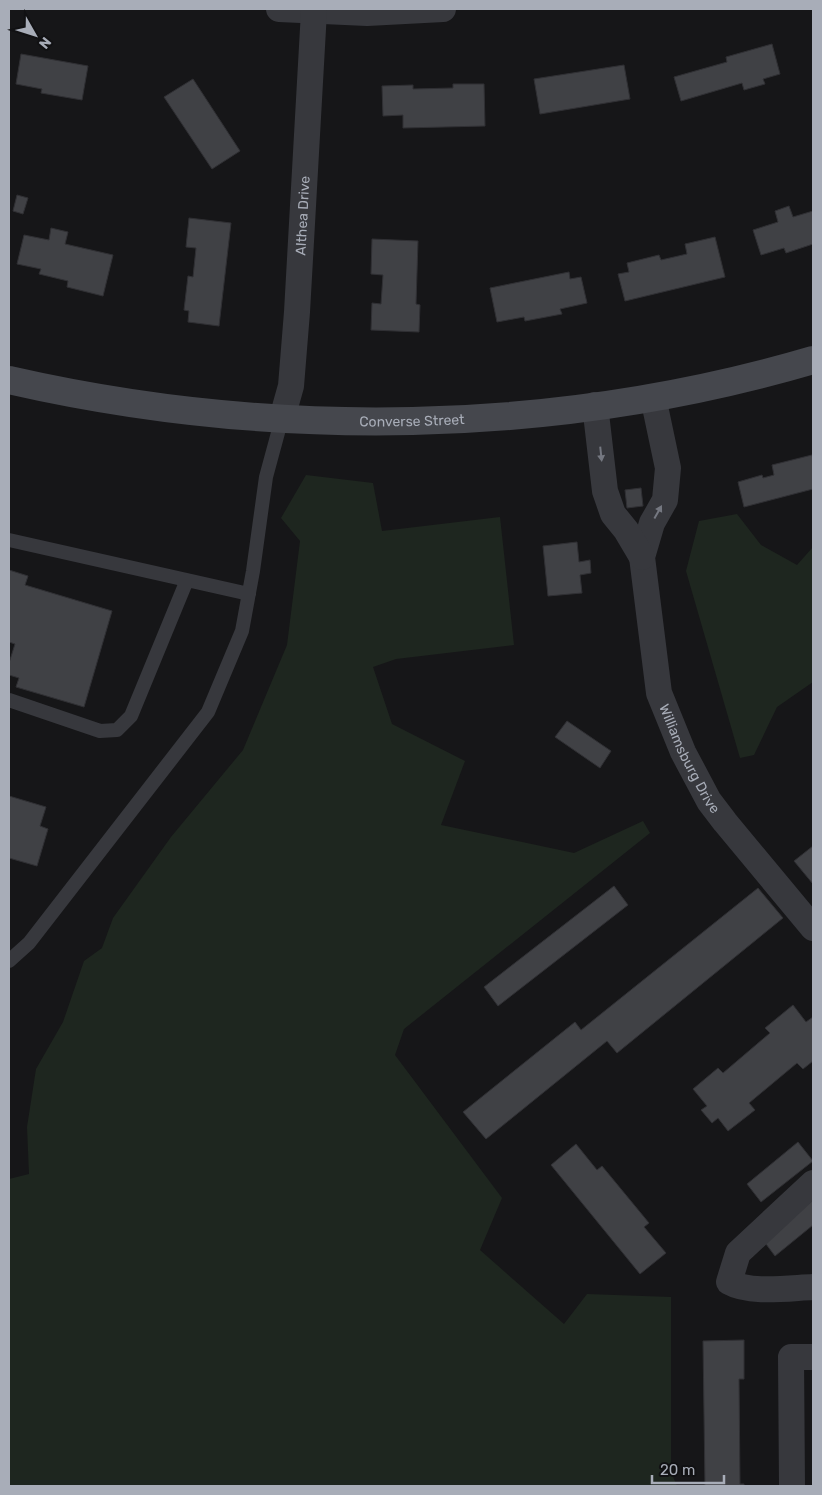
<svg xmlns="http://www.w3.org/2000/svg" width="822" height="1495" viewBox="0 0 822 1495" font-family="Rubik,sans-serif">
	<rect width="100%" height="100%" fill="#161618"/>
	<path fill="#1e261f" d="M306,475l67,8 9,48 118,-14 14,128 -118,14 -23,8 19,57 73,37 -24,64 133,28 69,-32 7,12 -246,196 -9,26 107,143 -22,52 84,74 23,-30 84,3v175l6,14h-668v-307l20,-5 -2,-47 9,-58 27,-47 21,-61 18,-13 11,-30 58,-81 72,-87 44,-105 13,-104 -19,-23z
		M737,514l24,31 36,20 16,-18v135l-36,25 -23,48 -14,3 -54,-187 13,-50z"/>
	<path fill="#404145" stroke="#303034" d="M772,44l8,30 -17,5 2,5 -21,6 -2,-7 -61,18 -7,-24 53,-15 -1,-5z
		M21,54l67,12 -6,34 -41,-7 1,-4 -26,-5z
		M624,65l6,34 -90,15 -6,-35z
		M193,79l47,72 -28,18 -48,-72z
		M453,84h31l1,42 -82,2v-13l-20,1 -1,-30 31,-1v4l40,-1z
		M17,195l11,3 -5,16 -10,-3z
		M789,206l4,11 20,-6v33l-27,9 -2,-5 -23,7 -8,-25 25,-8 -3,-11z
		M189,218l42,5 -12,103 -31,-4 1,-11 -5,-1 4,-34 5,1 3,-29 -10,-1z
		M51,228l17,4 -3,12 48,11 -10,41 -36,-9 1,-6 -29,-7 2,-5 -24,-5 7,-29 25,5z
		M715,237l10,40 -100,24 -7,-27 11,-2 -2,-9 32,-8 2,5 26,-6 -2,-10z
		M372,239l46,2 -2,63 4,1 -1,27 -48,-2 1,-27 9,1 2,-29 -12,-1z
		M569,272l1,7 11,-2 6,26 -27,6 2,5 -37,7 -1,-4 -27,5 -7,-34z
		M812,455l1,5v29l-69,18 -6,-25 24,-7 1,3 11,-3 -2,-10z
		M641,488l2,18 -16,2 -2,-18z
		M577,542l2,20 11,-2 1,13 -11,2 2,18 -34,3 -5,-50z
		M9,570l19,6 -3,9 87,26 -28,96 -68,-20 3,-9 -10,-3v-12l6,-19 -6,-2z
		M567,721l44,30 -11,17 -45,-31z
		M9,796l37,11 -6,19 8,3 -11,37 -28,-8z
		M813,846v38l-19,-23z
		M614,886l14,19 -130,101 -14,-19z
		M758,888l25,30 -166,135 -10,-12 -121,98 -23,-27 112,-90 6,8z
		M793,1005l13,17 7,-5v44l-10,8 -6,-6 -48,40 6,7 -27,21 -10,-13 -6,5 -11,-13 6,-4 -14,-17 25,-21 5,5 47,-40 -5,-5z
		M798,1142l15,19 -52,41 -14,-18z
		M576,1144l21,26 5,-4 47,57 -5,4 22,26 -26,21 -89,-109z
		M813,1200v25l-38,31 -12,-16z
		M744,1340v39h-5l1,105h4v2h-39l-2,-145z"/>
	<g fill="none" stroke-linecap="round" stroke-linejoin="round">
		<path stroke="#37383d" stroke-width="14" d="M9,540l240,54
			M9,700l91,31 17,-1 14,-14 56,-136
			M9,961l20,-18 179,-231 34,-81 11,-60 13,-94 16,-59"/>
		<g stroke="#37383d" stroke-width="26">
			<path d="M279,9l88,4 76,-4"/>
			<path id="s1" d="M653,397l15,71 -3,32 -13,23 -10,34 17,136 24,59 26,49 16,21 88,106"/>
			<path d="M595,405l10,86 8,23 13,16 16,27"/>
			<path id="s2" d="M282,418l9,-32 6,-74 17,-301"/>
			<path d="M813,1183l-75,70 -9,29c21,12 60,6 84,5"/>
			<path d="M792,1486l-1,-129h22"/>
		</g>
		<path stroke="#45474d" stroke-width="28" id="s3" d="M9,380c263,60 545,56 804,-20"/>
	</g>
	<defs><path id="oneway-solid" d="M-6-.8H1V-3.2L6.5 0L1 3.2V.8H-6Z" transform="scale(1.25)"/></defs>
	<g fill="#757881">
		<use href="#oneway-solid" transform="translate(601 454) rotate(84)"/>
		<use href="#oneway-solid" transform="translate(658 512) rotate(-61)"/>
	</g>
	<g text-anchor="middle" stroke-width="4.5" stroke-linejoin="round" paint-order="stroke">
		<g font-size="14" fill="#a8adb8" stroke="#111113">
			<text dy="5" stroke="none"><textPath href="#s2" startOffset="204">Althea Drive</textPath></text>
			<text dy="5" stroke="none"><textPath href="#s3" startOffset="406">Converse Street</textPath></text>
			<text dy="5" stroke="none"><textPath href="#s1" startOffset="376">Williamsburg Drive</textPath></text>
		</g>
	</g>
	<rect width="822" height="1495" fill="none" stroke="#a8adb8" stroke-width="20"/>
	<g transform="translate(35 35) rotate(129)" stroke="#111113" stroke-width="4" paint-order="stroke">
	<path d="M0-4L9 19L0 12L-9 19Z" fill="#a8adb8"/>
	<text y="-8" font-size="14" font-weight="bold" text-anchor="middle" fill="#a8adb8">N</text>
	</g>
	<path d="M652 1475v8h72v-8" fill="none" stroke="#a8adb8" stroke-width="2.5"/>
	<text x="660" y="1475" font-size="15" fill="#a8adb8" stroke="#111113" stroke-width="4" paint-order="stroke">20 m</text>
</svg>
